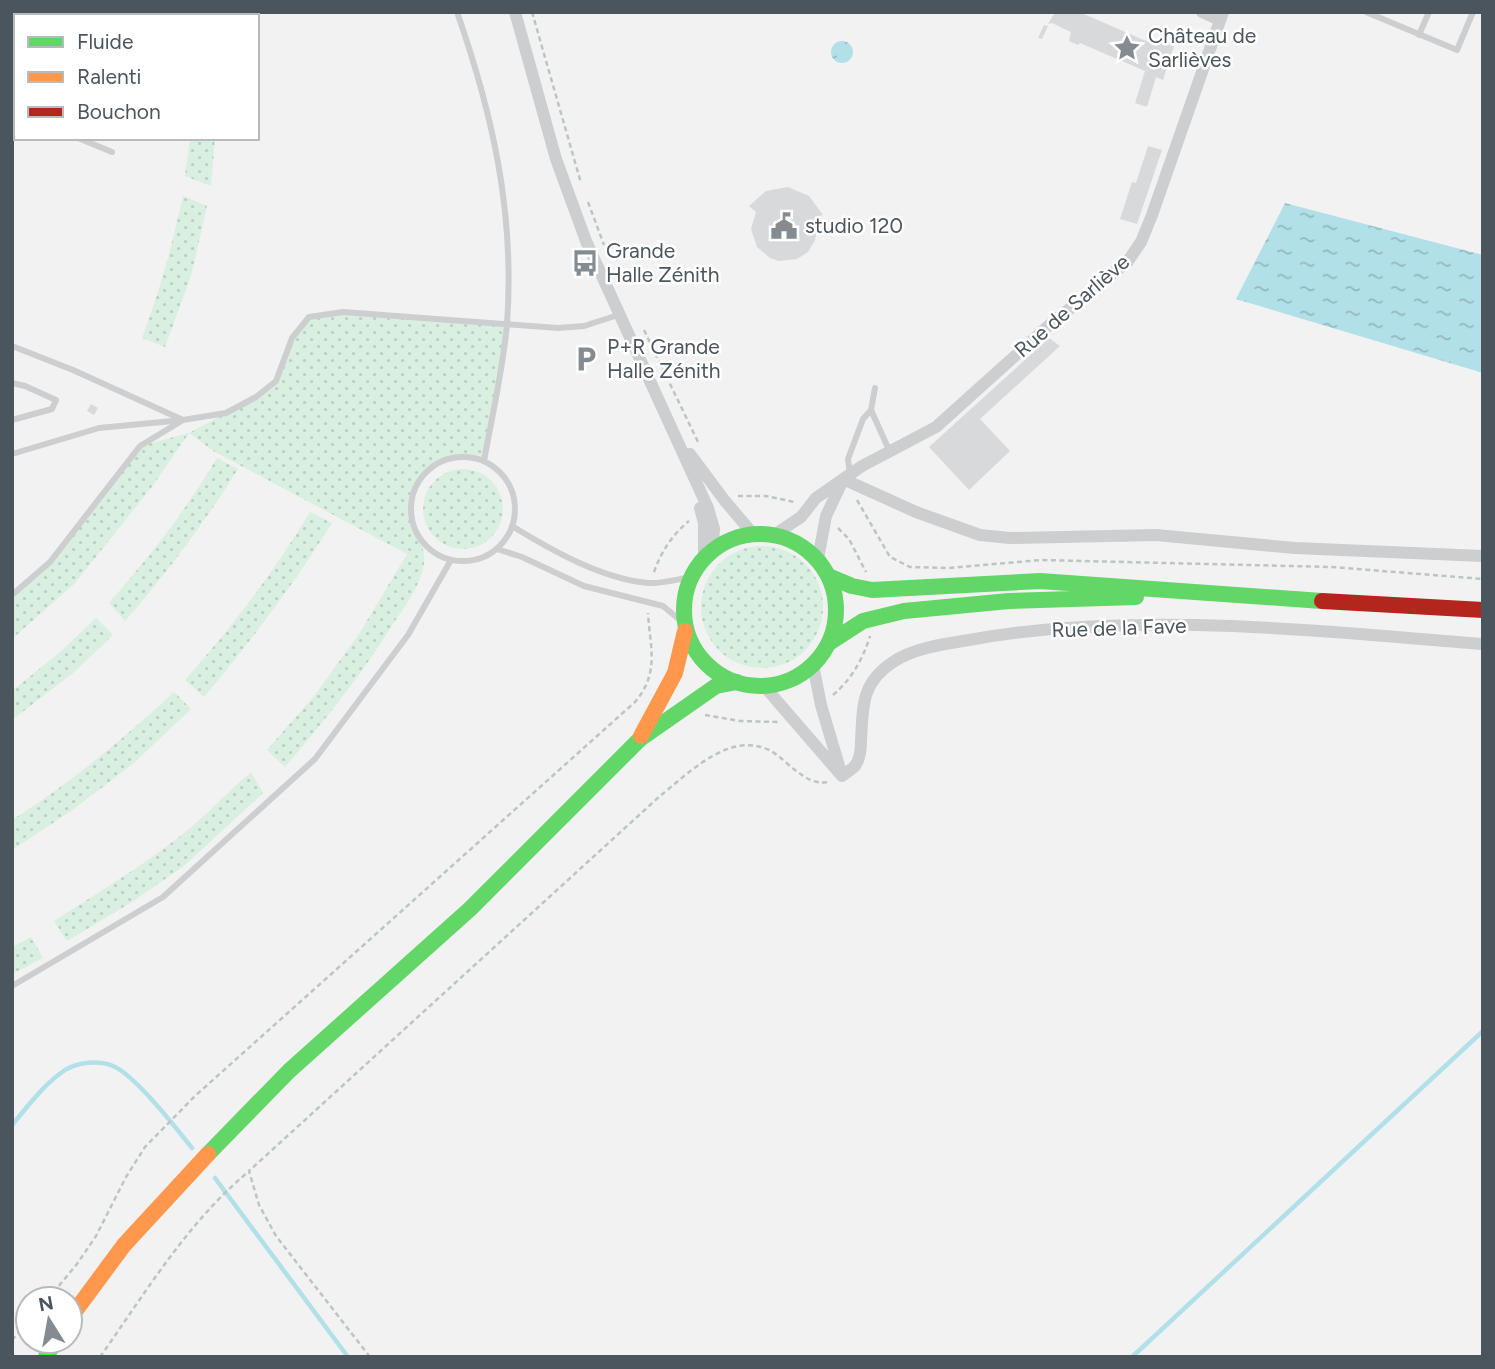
<svg xmlns="http://www.w3.org/2000/svg" width="1495" height="1369" viewBox="0 0 1495 1369" font-family="Figtree,sans-serif">
	<defs>
		<pattern id="green-dots" width="8" height="8" patternUnits="userSpaceOnUse" patternTransform="scale(1.75)"><rect width="8" height="8" fill="#d9efe0"/><path d="M2 2h.1M6 6h.1" fill="none" stroke="#bccfc3" stroke-width="1.8" stroke-linecap="round"/></pattern>
		<pattern id="water-ripples" width="26" height="14" patternUnits="userSpaceOnUse" patternTransform="scale(1.75)"><rect width="26" height="14" fill="#b2e0e8"/><path d="M2 4q2-2 4 0t4 0M15 11q2-2 4 0t4 0" fill="none" stroke="#93b8bf"/></pattern>
	</defs>
	<rect width="100%" height="100%" fill="#f2f2f2"/>
	<path fill="url(#green-dots)" d="M190,138h25l-4,48 -26,-10z
		M183,196l24,10 -16,70 -26,71 -23,-9c18,-47 30,-93 41,-142z
		M343,312l164,11 -23,138c-24,-6 -48,-5 -63,16 -27,37 10,59 2,92 -5,19 -17,36 -28,52 -32,52 -70,99 -110,146l-18,-17 48,-55 44,-61 48,-80 -192,-102 -26,-19 -38,55 -76,95 -63,56v-44l38,-33 90,-116 49,-13 67,-36 20,-16 16,-43 17,-21z
		M217,458l21,11c-34,54 -70,103 -113,152l-16,-18c42,-48 75,-90 108,-145z
		M423 509a40 40 0 1 1 80 0a40 40 0 1 1-80 0Z
		M310,512l22,11c-39,62 -81,118 -128,174l-19,-17c48,-54 88,-107 125,-168z
		M701 607a61 61 0 1 1 122 0a61 61 0 1 1-122 0Z
		M96,618l17,17 -40,38 -61,47v-29l47,-38z
		M174,692l17,17 -57,54 -63,48 -59,39v-30c60,-38 110,-80 162,-128z
		M251,772l12,21 -79,73 -52,36 -65,39 -13,-20c44,-28 88,-55 129,-87 24,-19 44,-42 68,-62z
		M31,937l12,21 -31,16v-27z"/>
	<path fill="url(#water-ripples)" d="M831 52a11 11 0 1 1 22 0a11 11 0 1 1-22 0Z
		M1285,203l198,52v118l-247,-74z"/>
	<g fill="none" stroke-linecap="round" stroke-linejoin="round">
		<path stroke="#b2e0e8" stroke-width="4.5" d="M12,1125c16,-19 32,-41 53,-55 13,-8 34,-10 48,-4 22,9 63,62 79,82
			M215,1178l133,179
			M1132,1357l351,-326"/>
	</g>
	<path fill="#d8d9da" d="M1055,12h24l74,32 2,-4 19,6 -11,34 -7,-3 -9,30 -12,-4 10,-32 -65,-28 -2,2 -9,-4 2,-9 -19,-9 -4,1z
		M1044,25l4,1 -6,13 -4,-1z
		M1148,146l14,4 -25,74 -17,-5 12,-37 4,1z
		M788,187l21,9 14,19 -8,2 2,14 -2,9 -7,12 -11,7 -18,2 -9,-3 -13,-11 -6,-18 5,-17 -7,-6 17,-15z
		M1049,338l11,8 -80,73 30,32 -41,39 -40,-43z
		M91,404l7,4 -4,7 -7,-4z"/>
	<g fill="none" stroke-linecap="round" stroke-linejoin="round">
		<path stroke="#bcc5c2" stroke-width="2.5" stroke-dasharray="5 3.5" stroke-linecap="butt" d="M532,12l49,171
			M588,202l16,43
			M644,330l55,114
			M738,496h28l28,6
			M857,500l33,57 20,10 39,1 92,-8 291,7 151,12
			M838,528l11,11 17,33
			M654,572c7,-20 18,-37 35,-51
			M833,695c18,-15 30,-36 37,-59
			M705,715l35,6 38,1
			M48,1299l29,-35 19,-28 30,-59 19,-30 50,-51 440,-394c25,-30 15,-54 13,-89
			M12,1340l16,-18
			M100,1357c46,-65 87,-134 148,-185
			M370,1357l-94,-121 -17,-31 -10,-34 411,-375c29,-23 69,-65 109,-46 10,5 18,14 26,20 12,9 19,14 35,12"/>
		<path stroke="#ccced0" stroke-width="6" d="M150,12l9,4
			M457,12c36,103 58,202 50,312 -4,46 -15,92 -23,137
			M1366,12l91,38 16,-38
			M1419,35l10,-23
			M78,138l34,14
			M12,346l61,24 110,50 -43,26 -90,116 -38,33
			M12,383l13,3 31,14 -4,9 -40,11
			M871,410l18,40
			M12,454l87,-26 84,-8 43,-7 30,-16 20,-16 16,-43 17,-21 34,-5 215,16 26,-2 34,-11
			M411 509a52 52 0 1 1 104 0a52 52 0 1 1-104 0Z
			M850,474l-2,-15 15,-40 8,-9 4,-22
			M512,526c39,24 90,53 136,57 14,1 30,-4 43,-6
			M497,549l25,8 62,29 79,20 23,19
			M12,986l151,-89 152,-138 93,-124 43,-75"/>
		<path stroke="#ccced0" stroke-width="12" d="M515,12l41,147 30,82 122,267 6,21 -2,22
			M1202,12l18,8
			M690,454l35,47 28,33
			M843,479l73,33 64,23 30,3 146,-3 139,13 188,8
			M700,508l4,15v36
			M774,535l27,-18 15,-19 46,-32 74,-39 110,-99 82,-67 13,-19 11,-27 71,-203
			M818,559l8,-43 17,-36
			M813,665l8,40 19,64
			M764,686l78,90
			M842,776c4,-3 9,-6 13,-10 5,-7 6,-16 6,-25 2,-35 0,-58 32,-79 21,-14 51,-18 76,-22 162,-30 349,-9 514,4"/>
		<path stroke="#63d668" stroke-width="16" d="M684 610a76 76 0 1 1 152 0a76 76 0 1 1-152 0Z
			M828,576l24,10 20,4 168,-9 282,20
			M829,643l34,-22 41,-10 105,-10 127,-4
			M208,1154l81,-83 181,-162 170,-170 76,-53 21,-4
			M46,1357l9,-16"/>
		<path stroke="#ff974d" stroke-width="16" d="M641,736l34,-63 10,-42
			M70,1318l54,-73 84,-91"/>
		<path stroke="#b3261e" stroke-width="16" d="M1322,601l161,9"/>
	</g>
	<defs>
		<symbol id="sight-bare" viewBox="-9 -9 18 18"><path d="M0-6L1.8-2.2L6-1.7L2.9 1.2L3.7 5.4L0 3.3L-3.7 5.4L-2.9 1.2L-6-1.7L-1.8-2.2Z" fill="#858c91" stroke="#fff" stroke-width="2.5" paint-order="stroke"/></symbol>
		<symbol id="civic-bare" viewBox="-9 -9 18 18"><path d="M-.6-6.5H3V-4.5H.6V-3L4-1V1h2V6H-6V1h2V-1L-.6-3ZM-1.2 2.5V6h2.4V2.5Z" fill="#858c91" stroke="#fff" stroke-width="2.5" paint-order="stroke"/></symbol>
		<symbol id="bus-bare" viewBox="-9 -9 18 18"><path d="M-5-6H5V4H4V6H2V4H-2V6H-4V4H-5ZM-3.5-4V0h7V-4ZM-3.5 1.2v1.5H-2V1.2ZM2 1.2v1.5H3.5V1.2Z" fill="#858c91" stroke="#fff" stroke-width="2.5" paint-order="stroke"/></symbol>
		<symbol id="parking-bare" viewBox="-9 -9 18 18"><path d="M-3.5-5.5H1a3.5 3.5 0 0 1 0 7H-1V5.5H-3.5ZM-1-3.4V-.6H.8a1.4 1.4 0 0 0 0-2.8Z" fill="#858c91" stroke="#fff" stroke-width="2.5" paint-order="stroke"/></symbol>
	</defs>
	<g fill-rule="evenodd">
		<use href="#sight-bare" x="1108" y="29" width="38" height="38"/>
		<use href="#civic-bare" x="765" y="207" width="38" height="38"/>
		<use href="#bus-bare" x="566" y="244" width="38" height="38"/>
		<use href="#parking-bare" x="567" y="340" width="38" height="38"/>
	</g>
	<g text-anchor="middle" stroke-width="5" stroke-linejoin="round" paint-order="stroke">
		<g font-size="21" fill="#4b555d" stroke="#fff" text-anchor="start">
			<text x="1148" y="43">Château de<tspan x="1148" dy="24">Sarlièves</tspan></text>
			<text x="805" y="233">studio 120</text>
			<text x="606" y="258">Grande<tspan x="606" dy="24">Halle Zénith</tspan></text>
			<text x="607" y="354">P+R Grande<tspan x="607" dy="24">Halle Zénith</tspan></text>
		</g>
		<g font-size="21" fill="#4b555d" stroke="#fff">
			<text transform="translate(1072 306) rotate(-41)" y="7">Rue de Sarliève</text>
			<text transform="translate(1119 628) rotate(-2)" y="7">Rue de la Fave</text>
		</g>
	</g>
	<rect width="1495" height="1369" fill="none" stroke="#4b555d" stroke-width="28"/>
	<rect x="14" y="14" width="245" height="126" fill="#ffffff" stroke="#b7bbbe" stroke-width="2"/>
	<rect x="28" y="37" width="35" height="10" fill="#63d668" stroke="#b7bbbe" stroke-width="2"/>
	<text x="77" y="49" font-size="21" fill="#4b555d">Fluide</text>
	<rect x="28" y="72" width="35" height="10" fill="#ff974d" stroke="#b7bbbe" stroke-width="2"/>
	<text x="77" y="84" font-size="21" fill="#4b555d">Ralenti</text>
	<rect x="28" y="107" width="35" height="10" fill="#b3261e" stroke="#b7bbbe" stroke-width="2"/>
	<text x="77" y="119" font-size="21" fill="#4b555d">Bouchon</text>
	<g transform="translate(49 1320) rotate(349)"><circle r="33" fill="#ffffff" stroke="#b7bbbe" stroke-width="2"/>
	<path d="M0-5L12 26L0 18L-12 26Z" fill="#858c91"/>
	<text y="-10" font-size="19" font-weight="bold" text-anchor="middle" fill="#4b555d">N</text>
	</g>
</svg>
